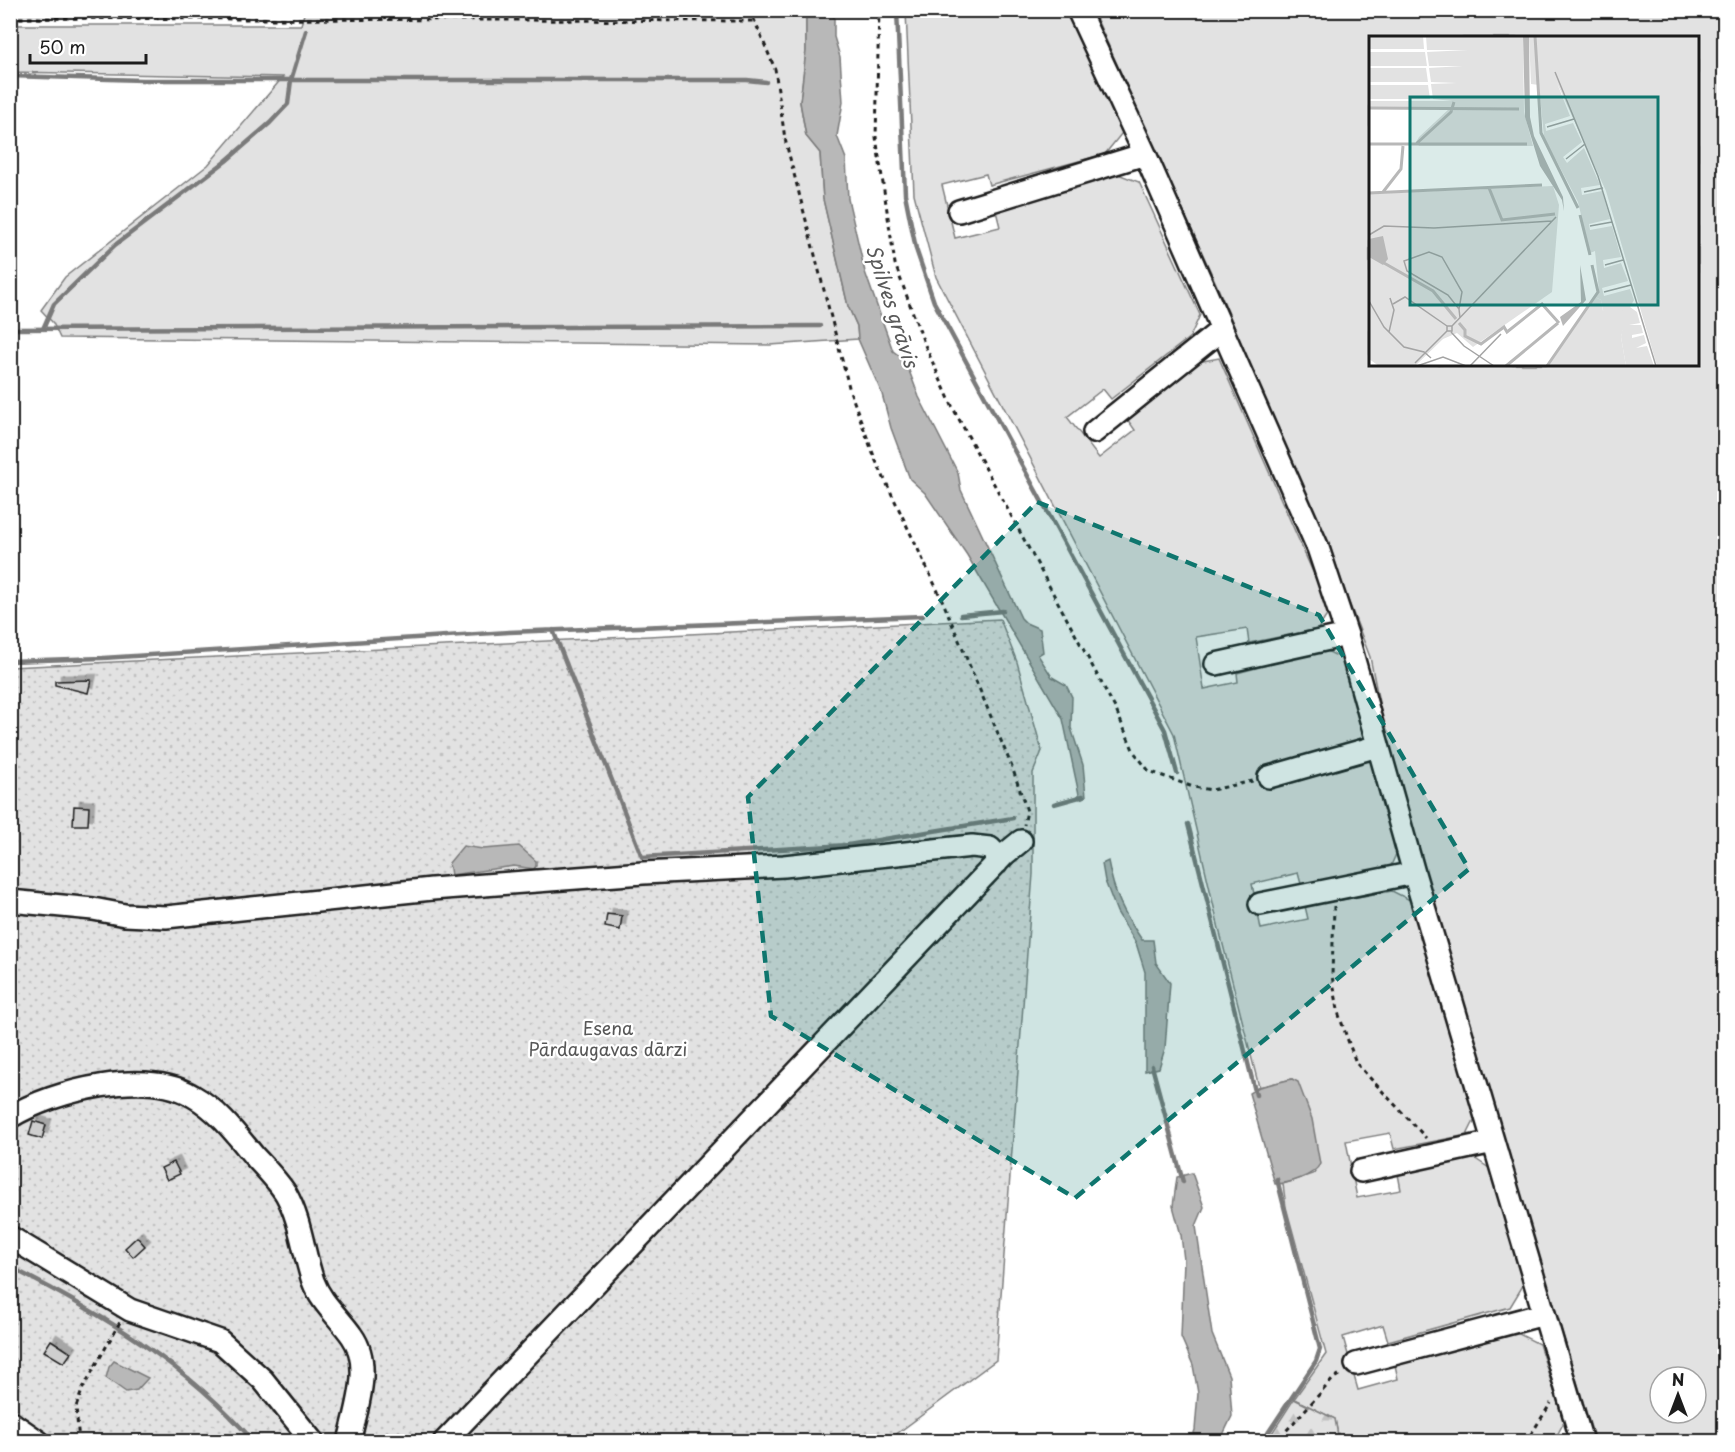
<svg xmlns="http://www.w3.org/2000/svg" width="1735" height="1452" viewBox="0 0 1735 1452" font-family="'Playpen Sans',sans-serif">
	<defs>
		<pattern id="forest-firs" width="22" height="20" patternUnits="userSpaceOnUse" patternTransform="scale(1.5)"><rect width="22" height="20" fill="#e2e2e2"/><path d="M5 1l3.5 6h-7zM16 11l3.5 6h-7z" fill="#c1c1c1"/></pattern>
		<pattern id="park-dots" width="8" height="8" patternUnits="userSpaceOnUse" patternTransform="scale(1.5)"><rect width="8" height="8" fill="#e2e2e2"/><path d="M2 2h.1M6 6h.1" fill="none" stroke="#c1c1c1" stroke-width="1.8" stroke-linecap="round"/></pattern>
		<filter id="shadow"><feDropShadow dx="5.5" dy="-5.5" stdDeviation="0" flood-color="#0004"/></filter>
	</defs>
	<rect width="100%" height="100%" fill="#fff"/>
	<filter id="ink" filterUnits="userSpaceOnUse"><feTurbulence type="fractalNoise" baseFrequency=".0167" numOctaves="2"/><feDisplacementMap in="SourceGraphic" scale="12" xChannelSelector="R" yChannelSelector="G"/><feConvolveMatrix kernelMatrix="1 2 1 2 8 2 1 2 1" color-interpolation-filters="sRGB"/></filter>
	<g filter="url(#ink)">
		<path fill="#e2e2e2" stroke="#7f7f7f" stroke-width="1.5" fill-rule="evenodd" d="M11,10h131v5l-131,-1z
			M305,10l501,1v40l-6,51 6,34 14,17 3,46 25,107 9,20 1,13 -88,6 -710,-7 -7,-15 -12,-13 24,-33 143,-112 75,-88 -272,-5 -1,-47h291z
			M906,11h160l56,122 -17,21 -116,31 -3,-11 -44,11 13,53 45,-11 -4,-16 122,-37 21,8 61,133 -10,22 -79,62 -8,-10 -36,28 32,41 36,-28 -8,-11 71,-57 21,-4 111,253 -12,18 -69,14 -2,-14 -51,8 8,52 34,-7 -1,-9 88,-23 16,8 23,68 33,126 -8,18 -88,14 -3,-11 -46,11 9,45 47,-10 -3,-13 87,-15 22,11 62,215 -9,18 -73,14 -4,-16 -44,8 11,57 44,-8 -3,-16 76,-16 18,12 32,114 -14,23 -122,34 -5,-16 -40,12 15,53 40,-11 -3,-14 122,-32 22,11 25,78 -10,19h-215l-4,-22 -41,-20 32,-45 -40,-147 -3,-23 32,-11 -23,-94 -33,8 -40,-158 -45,-195 -238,-457 -22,-83z
			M1093,11h631v1430h-129l-175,-577 -31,-111 -19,-96 -39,-101 -113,-268zM1370,38h328v326h-328zM1660,1377h36v36h-36z"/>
		<path fill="url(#forest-firs)" stroke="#7f7f7f" stroke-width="1.5" d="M1294,1399l41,20 4,22h-72z"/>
		<path fill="url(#park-dots)" stroke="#7f7f7f" stroke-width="1.5" d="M1000,619l17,43 25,89 -9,22v101l-37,486 -109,81 -876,1v-775z"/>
		<path fill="#b8b8b8" stroke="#7a7a7a" stroke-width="1.5" d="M806,11h28v26l6,20 3,45 -6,34 9,23 2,40 17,73 28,79 12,9 14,37 39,76 3,17 60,128 5,5 14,6 3,23 -5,3 14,22 14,8 6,12 -1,31 12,37 3,31 -6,3 -17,-80 -96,-164 -42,-62 -15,-14 -19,-51 -9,-34 -24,-55 -1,-13 -9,-20 -25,-107 -3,-46 -14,-17 -6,-34 6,-51z
			M463,846l20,3 36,-3 17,15v5l-2,3 -20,-3 -63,9 -2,-12z
			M1108,861c6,33 15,51 34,79h11l3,23 14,20 -5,65 -6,20 -14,3v-99l-9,-29 -19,-31 -12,-31 -3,-17z
			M1292,1079l6,3 14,37 8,45c-6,12 -32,20 -45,20l-26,-91 10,-6z
			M1192,1173l12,34 -8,19 16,108 17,42 3,40 -12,25h-29l4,-11 3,-37 -5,-28 -12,-28 3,-77 -3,-25 -8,-29 4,-29z
			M114,1361l34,17 -11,12 -11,2 -20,-14 3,-11z"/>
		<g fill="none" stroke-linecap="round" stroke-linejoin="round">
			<path stroke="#7a7a7a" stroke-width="4.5" d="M897,10l8,184 11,55 18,53 231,428 12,43
				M10,76l132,4h605l19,2
				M10,329l810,-3
				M43,329l11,-25 61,-59 111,-84 44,-38 18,-19 3,-24 15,-49
				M961,615l42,-4
				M553,630l89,227 206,-12 165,-27
				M10,661l93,-3 406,-26 414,-16
				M1054,804l29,-8
				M1188,824l68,271
				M1152,1066l31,116
				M10,1267c89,45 178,98 244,175
				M1262,1442l54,-81 4,-12 -43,-170"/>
		</g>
		<path fill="#cecece" stroke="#1c1c1c" stroke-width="1.5" filter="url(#shadow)" d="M91,680l-3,13 -33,-8v-4z
			M74,806l15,1 -1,18h-15z
			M607,914l15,2 -2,14 -15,-3z
			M33,1121l13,4 -4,14 -13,-4z
			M174,1162l6,12 -13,6 -6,-12z
			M137,1237l8,9 -12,11 -8,-9z
			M51,1340l20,13 -7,10 -20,-12z"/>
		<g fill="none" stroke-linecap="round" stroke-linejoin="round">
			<defs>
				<path id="minor" d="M1078,10l67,144 173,394 29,87 67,238 168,569
					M959,211l186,-57
					M1094,432l127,-102
					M1216,664l131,-29
					M1269,777l109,-31
					M10,901l83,8 32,6 41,2 266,-28 211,-16 141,-7 188,-20 18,2 6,6 1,9
					M1260,904l154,-31
					M10,1117c45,-27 136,-49 183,-21 25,14 43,38 61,60 11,12 24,25 32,38 15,27 17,58 27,87 8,22 26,36 39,55 21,29 4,74 -3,106
					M1361,1171l132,-29
					M10,1237l120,73 90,31 43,39 50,62
					M1356,1364l188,-50
					M10,1422l29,20
					M444,1442l561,-588 16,-13"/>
			</defs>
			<use href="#minor" stroke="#1c1c1c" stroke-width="26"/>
			<path stroke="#1c1c1c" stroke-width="3" stroke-dasharray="4.5 4.5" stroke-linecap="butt" d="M750,10l25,59 10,70 65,252 25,68 68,143 69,165 15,44 -3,14
				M879,10l-3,127 19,127 29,79 29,65 162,300 19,44 15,19 44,16 19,3 41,-9
				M10,18l743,3
				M1334,906l-2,70 7,39 17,48 70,75
				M79,1442l-3,-35 7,-19 37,-66
				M1249,1442l2,-4 26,3 57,-63 8,-5
				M1526,1442l25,-39"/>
			<use href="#minor" stroke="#fff" stroke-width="21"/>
		</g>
	</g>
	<path fill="#0f766e" fill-opacity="0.2" stroke="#0f766e" stroke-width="4.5" stroke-dasharray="12 8" stroke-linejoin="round" d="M1037,502l282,113 150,254 -394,329 -304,-182 -23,-219z"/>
	<g text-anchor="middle" stroke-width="4.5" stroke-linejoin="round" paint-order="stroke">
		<g font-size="18" fill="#575757" stroke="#fff">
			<text x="608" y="1035">Esena<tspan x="608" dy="21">Pārdaugavas dārzi</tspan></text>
		</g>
		<g font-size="20" font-style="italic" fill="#5a5a5a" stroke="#fff">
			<text transform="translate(892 306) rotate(72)" y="7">Spilves grāvis</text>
		</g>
	</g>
	<g transform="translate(1369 36)">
		<rect width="330" height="330" fill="#fff"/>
		<path d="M0,0h54l1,13h-55zM57,0h97l1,76 9,34h-114l-3,-4 3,-5 31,-29 -81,-1v-6h84l-20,-2 -2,-15 26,-1 -26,-1 -2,-14 34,-2h-34l-2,-14 41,-2h-41zM160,0h170v330h-42l-51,-175 -49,-108 13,33 -25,8 1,7 27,-8 9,19 -19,15 4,6 17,-15 16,37 -19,3 1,7 20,-4 8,28 -21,5 1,6 22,-4 9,31 -18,3 1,8 17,-5 7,18 -26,7 2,8 26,-7 4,11 -4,7 7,5 3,11 -11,2h12l2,8 -11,2v3l12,-3 2,8 -10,5 11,-2 7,20h-28l-5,-29 3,-17 -15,-11 -6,2 -2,-11 -6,-3 4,-6 -4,-40 -5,2 -12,-51 -34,-65 -5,-52 -8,-1zM0,16h56l2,14h-58zM0,32h57l2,14h-59zM0,49h59l2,14h-61z" fill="#e2e2e2"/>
		<path d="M226,261l6,3 2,11 10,-8 14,11 -6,23 5,29h-79z" fill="#e2e2e2"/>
		<path d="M184,150l6,19 -7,87 -79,55 -16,-14 -14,6 -28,27h-36l-10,-7v-165z" fill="#e2e2e2"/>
		<path d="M154,0l6,1 1,80 4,19 29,61 1,14 -2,-11 -22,-34 -15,-49zM14,200l5,23 -5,6 -14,-8v-18zM211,229l6,35 -23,26 -3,-9 21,-15z" fill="#b8b8b8"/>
		<path fill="none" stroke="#b8b8b8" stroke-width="3" d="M166,0l6,97 37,75M0,72l150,1M0,108h158M47,108l35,-32 3,-10M120,152l13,32 53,-6M14,156l18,-23 2,-23M0,157l173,-8M211,179l10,40M15,227l49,28 23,28M90,287l6,7v6l16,8 23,-17 3,5 35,-28 17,19M137,330l52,-43M178,330l51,-74 -6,-27"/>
		<path fill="none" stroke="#a4a4a4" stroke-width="1.5" d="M186,36l43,104 58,190M178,91l27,-8M197,123l19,-15M215,156l19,-4M221,190l22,-4M0,199l15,-9 50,2 118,-7M236,229l18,-5M235,256l27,-7M0,265l15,26 20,20 20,5 7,6M24,268l12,-7 42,29M90,273l3,-17 -20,-35 -13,-5 -25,9 3,10 41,24 11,14 1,9M83,290l104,-109M20,296l5,-22 -4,-12M82,296l13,14 30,20M46,327l32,-32h5v-5h-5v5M48,330l26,-9 23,9M101,330l31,-32"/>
		<path fill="#0f766e" fill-opacity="0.15" stroke="#0f766e" stroke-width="3" d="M41,61h248v208h-248z"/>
		<rect width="330" height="330" fill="none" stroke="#1c1c1c" stroke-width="3"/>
	</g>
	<rect width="1735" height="1452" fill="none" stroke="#fff" stroke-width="36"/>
	<rect x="18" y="18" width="1699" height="1416" fill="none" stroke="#1c1c1c" stroke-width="2" filter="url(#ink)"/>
	<g transform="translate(1678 1395)"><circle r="28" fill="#ffffff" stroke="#a4a4a4" stroke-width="1.5"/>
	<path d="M0-4.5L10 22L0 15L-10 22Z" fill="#1c1c1c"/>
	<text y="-9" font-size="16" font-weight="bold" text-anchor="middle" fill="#1c1c1c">N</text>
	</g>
	<path d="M30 54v9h116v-9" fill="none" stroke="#1c1c1c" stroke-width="3"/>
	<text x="39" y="54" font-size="18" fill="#1c1c1c" stroke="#ffffff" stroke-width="4.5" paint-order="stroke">50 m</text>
</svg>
